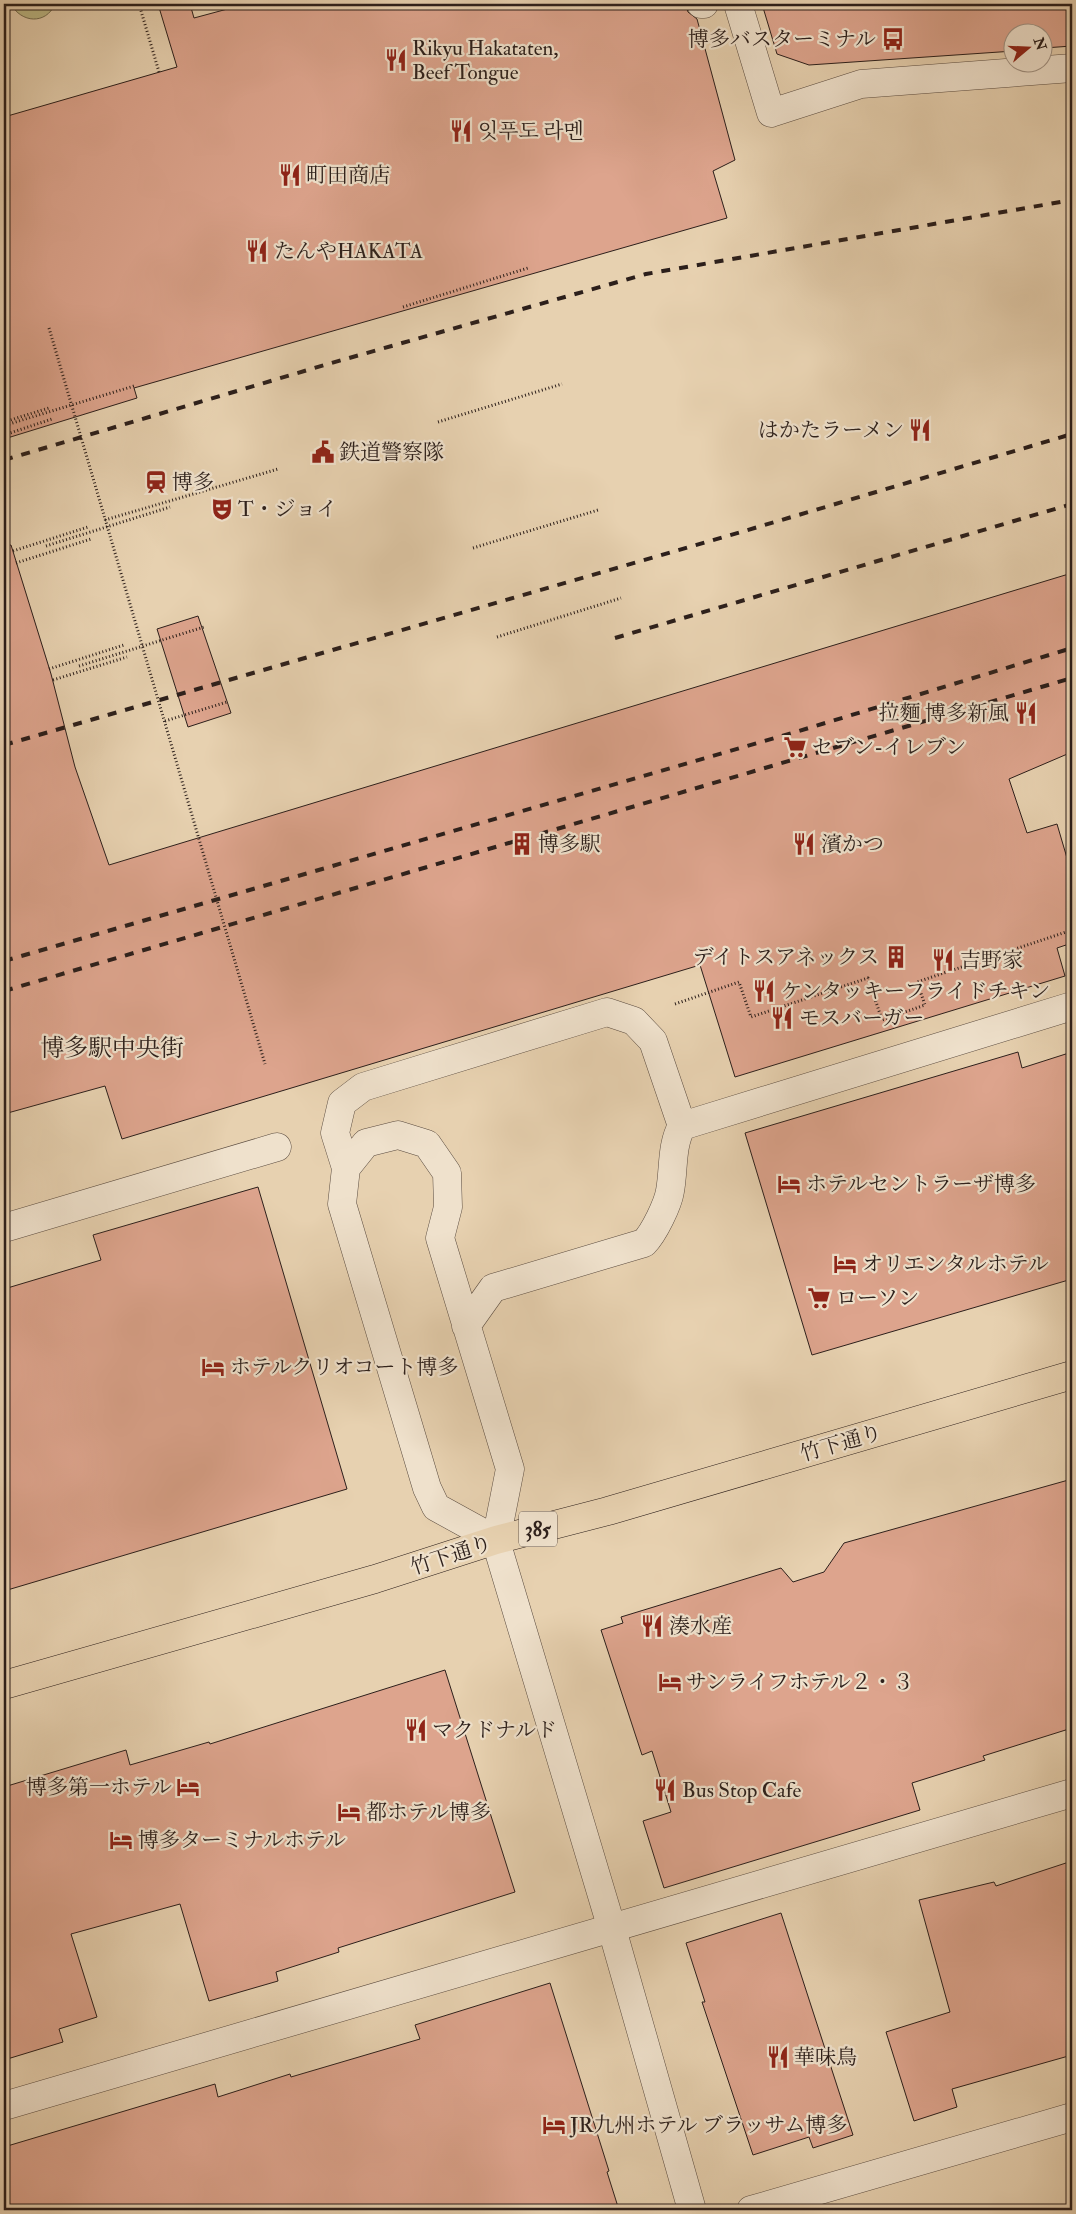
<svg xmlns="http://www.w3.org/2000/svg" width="1076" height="2214" viewBox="0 0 1076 2214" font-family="'IM FELL Double Pica','Noto Serif JP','Noto Serif KR',serif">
	<rect width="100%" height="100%" fill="#e7d1b0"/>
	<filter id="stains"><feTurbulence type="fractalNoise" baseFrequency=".004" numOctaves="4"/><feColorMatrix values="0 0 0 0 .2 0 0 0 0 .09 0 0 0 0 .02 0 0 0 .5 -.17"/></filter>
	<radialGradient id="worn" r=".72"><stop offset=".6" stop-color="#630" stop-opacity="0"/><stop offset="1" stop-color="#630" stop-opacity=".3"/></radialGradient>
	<path fill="#bdb986" stroke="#746c50" d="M11,4h44c-9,21 -34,19 -44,0z"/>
	<path fill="#dda48d" stroke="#2c1f1b" d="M158,4h32l4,14 52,-14h439l3,8 9,7 38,141 -22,11 14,47 -593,170 3,10 -133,41v-322l173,-50z
		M762,4h310v42l-28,2v-16h-30v19l-205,14 -32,-11z
		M11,545l40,129 24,93 34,98 963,-292v179l-63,27 18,54 30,-9 15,51v68l-15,5 8,28 -330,101 -35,-112 -578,174 -17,-53 -101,28v-568z
		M198,616l33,97 -43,14 -31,-98z
		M1018,1052l4,16 50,-16v227l-260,76 -67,-222z
		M258,1187l89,302 -343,102v-302l97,-29 -8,-25z
		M1072,1479v249l-89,28 2,4 -73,23 8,27 -256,78 -21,-67 28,-9 -19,-61 -10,4 -41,-125 22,-7 -2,-6 160,-49 12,14 31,-10 20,-29z
		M445,1670l70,222 -177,56 1,4 -63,20 2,9 -69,20 -29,-97 -109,30 26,83 -38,12 4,13 -59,18v-273l122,-37 4,15 79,-23 1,2z
		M1072,1861v194l-120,34 5,18 -43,14 -28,-89 64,-20 -31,-112 75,-18 2,4z
		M781,1913l72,222 -40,13 -4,-11 -56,18 -51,-153h3l-19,-59z
		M550,1983l59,188 -2,1 12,38h-615v-63l211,-63 3,13 72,-23 1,3 129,-38 -5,-14z"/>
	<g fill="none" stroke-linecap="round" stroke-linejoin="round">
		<defs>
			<path id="minor" d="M701,4h3
				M738,4l33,109 90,-29 211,-16
				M346,1168l-11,-35 7,-30 21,-16 244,-75 27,9 19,20 29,85
				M4,1228l273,-81
				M466,1326l27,-38 151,-45c10,-10 24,-39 26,-52 4,-21 1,-46 12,-65l390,-120
				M496,1540l-60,-33 -9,-19 -85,-284 4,-36 20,-25 32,-8 29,9 20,29 1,34 -8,31 70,231 -14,71 4,15 112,374 80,281
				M4,2106l1068,-313
				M751,2210l321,-93"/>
			<path id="highway" d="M4,1685l371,-106 121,-39 112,-29 464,-136"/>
		</defs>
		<use href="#minor" stroke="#5b4c40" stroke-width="29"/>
		<use href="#highway" stroke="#2c1f1b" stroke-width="29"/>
		<path stroke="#2c1f1b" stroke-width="3" stroke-dasharray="1 2.5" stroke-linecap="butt" d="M139,4l20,68
			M403,307l125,-39
			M49,328l216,736
			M4,422l45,-14
			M438,422l124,-38
			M9,424l125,-38
			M4,435l48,-16
			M105,520l173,-51
			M46,546l124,-39
			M473,548l125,-38
			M13,551l75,-24
			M16,563l75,-24
			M497,637l124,-39
			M79,666l125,-39
			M49,669l75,-24
			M53,680l74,-23
			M165,721l62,-19
			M675,1004l64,-22 12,35 117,-39 14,42 43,-15 -8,-23 155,-52"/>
		<use href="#minor" stroke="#efe1cc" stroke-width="28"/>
		<use href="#highway" stroke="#e7d1b0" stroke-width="28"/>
		<path stroke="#2c1f1b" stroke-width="4" stroke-dasharray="9 9" stroke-linecap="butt" d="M4,460l324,-96 318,-90 426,-74
			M615,638l457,-134
			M4,745l737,-213 331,-98
			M4,961l795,-230 273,-83
			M4,991l1068,-313"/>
	</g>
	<defs>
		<symbol id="bus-bare" viewBox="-9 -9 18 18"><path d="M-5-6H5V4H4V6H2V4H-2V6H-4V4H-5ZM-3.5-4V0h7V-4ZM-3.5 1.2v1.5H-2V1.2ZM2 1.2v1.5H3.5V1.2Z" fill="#8f2418" stroke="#efe1cc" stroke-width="2.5" paint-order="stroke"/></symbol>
		<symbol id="restaurant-bare" viewBox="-9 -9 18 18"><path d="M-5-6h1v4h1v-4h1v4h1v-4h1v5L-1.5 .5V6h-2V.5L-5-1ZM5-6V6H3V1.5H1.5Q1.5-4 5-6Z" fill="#8f2418" stroke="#efe1cc" stroke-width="2.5" paint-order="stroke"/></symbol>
		<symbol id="civic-bare" viewBox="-9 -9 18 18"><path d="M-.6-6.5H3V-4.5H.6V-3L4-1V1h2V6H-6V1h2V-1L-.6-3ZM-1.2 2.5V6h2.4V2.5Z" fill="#8f2418" stroke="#efe1cc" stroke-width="2.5" paint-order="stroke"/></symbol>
		<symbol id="station-bare" viewBox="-9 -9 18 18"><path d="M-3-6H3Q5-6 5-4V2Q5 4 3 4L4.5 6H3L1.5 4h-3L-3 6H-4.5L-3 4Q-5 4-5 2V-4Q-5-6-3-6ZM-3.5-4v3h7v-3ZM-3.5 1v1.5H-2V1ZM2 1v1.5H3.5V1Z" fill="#8f2418" stroke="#efe1cc" stroke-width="2.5" paint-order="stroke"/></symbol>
		<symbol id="theatre-bare" viewBox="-9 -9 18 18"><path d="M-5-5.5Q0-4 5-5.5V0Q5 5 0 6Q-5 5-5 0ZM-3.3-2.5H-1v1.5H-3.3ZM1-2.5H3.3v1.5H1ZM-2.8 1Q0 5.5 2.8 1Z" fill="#8f2418" stroke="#efe1cc" stroke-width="2.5" paint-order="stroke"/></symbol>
		<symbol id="supermarket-bare" viewBox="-9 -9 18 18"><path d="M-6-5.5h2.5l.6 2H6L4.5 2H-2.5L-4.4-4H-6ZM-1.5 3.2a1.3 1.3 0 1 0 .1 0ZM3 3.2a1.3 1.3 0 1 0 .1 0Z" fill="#8f2418" stroke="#efe1cc" stroke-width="2.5" paint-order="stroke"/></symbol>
		<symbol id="building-bare" viewBox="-9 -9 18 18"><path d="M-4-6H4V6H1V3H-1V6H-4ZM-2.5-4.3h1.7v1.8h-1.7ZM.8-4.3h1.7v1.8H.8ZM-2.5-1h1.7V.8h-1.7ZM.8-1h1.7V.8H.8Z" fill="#8f2418" stroke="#efe1cc" stroke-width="2.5" paint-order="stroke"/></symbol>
		<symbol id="hotel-bare" viewBox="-9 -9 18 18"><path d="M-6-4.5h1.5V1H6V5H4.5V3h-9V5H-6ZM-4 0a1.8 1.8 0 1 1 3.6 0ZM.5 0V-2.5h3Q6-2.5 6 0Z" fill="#8f2418" stroke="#efe1cc" stroke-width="2.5" paint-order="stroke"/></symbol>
	</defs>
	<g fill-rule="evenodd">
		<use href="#bus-bare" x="877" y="23" width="32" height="32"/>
		<use href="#restaurant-bare" x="380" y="44" width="32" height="32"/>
		<use href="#restaurant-bare" x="445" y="115" width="32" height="32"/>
		<use href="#restaurant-bare" x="274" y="159" width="32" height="32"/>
		<use href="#restaurant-bare" x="241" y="235" width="32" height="32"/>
		<use href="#restaurant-bare" x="904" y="414" width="32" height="32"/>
		<use href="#civic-bare" x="307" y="436" width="32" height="32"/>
		<use href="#station-bare" x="140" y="466" width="32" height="32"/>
		<use href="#theatre-bare" x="206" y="493" width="32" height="32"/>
		<use href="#restaurant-bare" x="1010" y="697" width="32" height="32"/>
		<use href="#supermarket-bare" x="779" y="731" width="32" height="32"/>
		<use href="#building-bare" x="506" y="828" width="32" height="32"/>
		<use href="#restaurant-bare" x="788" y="828" width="32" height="32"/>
		<use href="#building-bare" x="880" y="941" width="32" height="32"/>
		<use href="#restaurant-bare" x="927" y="944" width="32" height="32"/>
		<use href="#restaurant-bare" x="748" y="975" width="32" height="32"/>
		<use href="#restaurant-bare" x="766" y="1002" width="32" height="32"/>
		<use href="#hotel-bare" x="773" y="1168" width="32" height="32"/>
		<use href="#hotel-bare" x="829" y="1248" width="32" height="32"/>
		<use href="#supermarket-bare" x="803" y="1282" width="32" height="32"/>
		<use href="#hotel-bare" x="197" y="1351" width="32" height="32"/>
		<use href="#restaurant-bare" x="636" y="1610" width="32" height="32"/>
		<use href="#hotel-bare" x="654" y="1666" width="32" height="32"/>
		<use href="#restaurant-bare" x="400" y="1714" width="32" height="32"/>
		<use href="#hotel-bare" x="172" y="1771" width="32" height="32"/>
		<use href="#restaurant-bare" x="649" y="1774" width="32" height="32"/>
		<use href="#hotel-bare" x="333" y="1796" width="32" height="32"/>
		<use href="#hotel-bare" x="105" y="1824" width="32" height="32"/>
		<use href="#restaurant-bare" x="762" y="2041" width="32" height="32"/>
		<use href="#hotel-bare" x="538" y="2109" width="32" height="32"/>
	</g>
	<g text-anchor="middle" stroke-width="4.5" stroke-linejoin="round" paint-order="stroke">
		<rect fill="#efe1cc" stroke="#665950" stroke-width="1" x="519" y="1511.5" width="38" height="35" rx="4"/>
		<g font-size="20" font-weight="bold" fill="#2c1f1b">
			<text x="538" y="1536">385</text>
		</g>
		<g font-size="21" fill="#2c1f1b" stroke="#efe1cc" text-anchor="start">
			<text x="876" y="46" text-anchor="end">博多バスターミナル</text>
			<text x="412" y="55">Rikyu Hakataten,<tspan x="412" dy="24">Beef Tongue</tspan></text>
			<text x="478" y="138">잇푸도 라멘</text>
			<text x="306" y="182">町田商店</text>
			<text x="274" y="258">たんやHAKATA</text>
			<text x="904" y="437" text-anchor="end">はかたラーメン</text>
			<text x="339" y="459">鉄道警察隊</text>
			<text x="172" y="489">博多</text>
			<text x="238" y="516">T・ジョイ</text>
			<text x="1009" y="720" text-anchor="end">拉麵 博多新風</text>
			<text x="812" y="754">セブン-イレブン</text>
			<text x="538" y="851">博多駅</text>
			<text x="821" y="851">濱かつ</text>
			<text x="879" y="964" text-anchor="end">デイトスアネックス</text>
			<text x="960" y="967">吉野家</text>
			<text x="781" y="998">ケンタッキーフライドチキン</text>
			<text x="799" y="1025">モスバーガー</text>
			<text x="806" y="1191">ホテルセントラーザ博多</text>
			<text x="862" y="1271">オリエンタルホテル</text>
			<text x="836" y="1305">ローソン</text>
			<text x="230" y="1374">ホテルクリオコート博多</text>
			<text x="669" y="1633">湊水産</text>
			<text x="686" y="1689">サンライフホテル２・３</text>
			<text x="432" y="1737">マクドナルド</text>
			<text x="172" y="1794" text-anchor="end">博多第一ホテル</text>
			<text x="682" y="1797">Bus Stop Cafe</text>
			<text x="366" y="1819">都ホテル博多</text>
			<text x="138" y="1847">博多ターミナルホテル</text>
			<text x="794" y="2064">華味鳥</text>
			<text x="570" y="2132">JR九州ホテル ブラッサム博多</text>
		</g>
		<g font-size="21" fill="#2c1f1b" stroke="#efe1cc">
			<text transform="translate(841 1443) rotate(-16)" y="7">竹下通り</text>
			<text transform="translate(451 1555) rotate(-18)" y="7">竹下通り</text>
		</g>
		<g font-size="24" fill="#2c1f1b" stroke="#efe1cc">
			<text x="112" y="1056">博多駅中央街</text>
		</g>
	</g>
	<rect width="1076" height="2214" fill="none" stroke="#e7d1b0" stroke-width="20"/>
	<rect x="5" y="5" width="1066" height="2204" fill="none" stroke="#2c1f1b" stroke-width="2.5"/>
	<rect x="10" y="10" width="1056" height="2194" fill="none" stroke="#2c1f1b"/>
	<g transform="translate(1028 48) rotate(71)"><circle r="24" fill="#efe1cc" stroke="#a19385"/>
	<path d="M0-4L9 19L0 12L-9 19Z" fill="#8f2418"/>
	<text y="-8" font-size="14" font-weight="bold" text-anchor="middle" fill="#2c1f1b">N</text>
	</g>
	<rect width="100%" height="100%" filter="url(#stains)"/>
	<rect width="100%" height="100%" fill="url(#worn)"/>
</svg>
